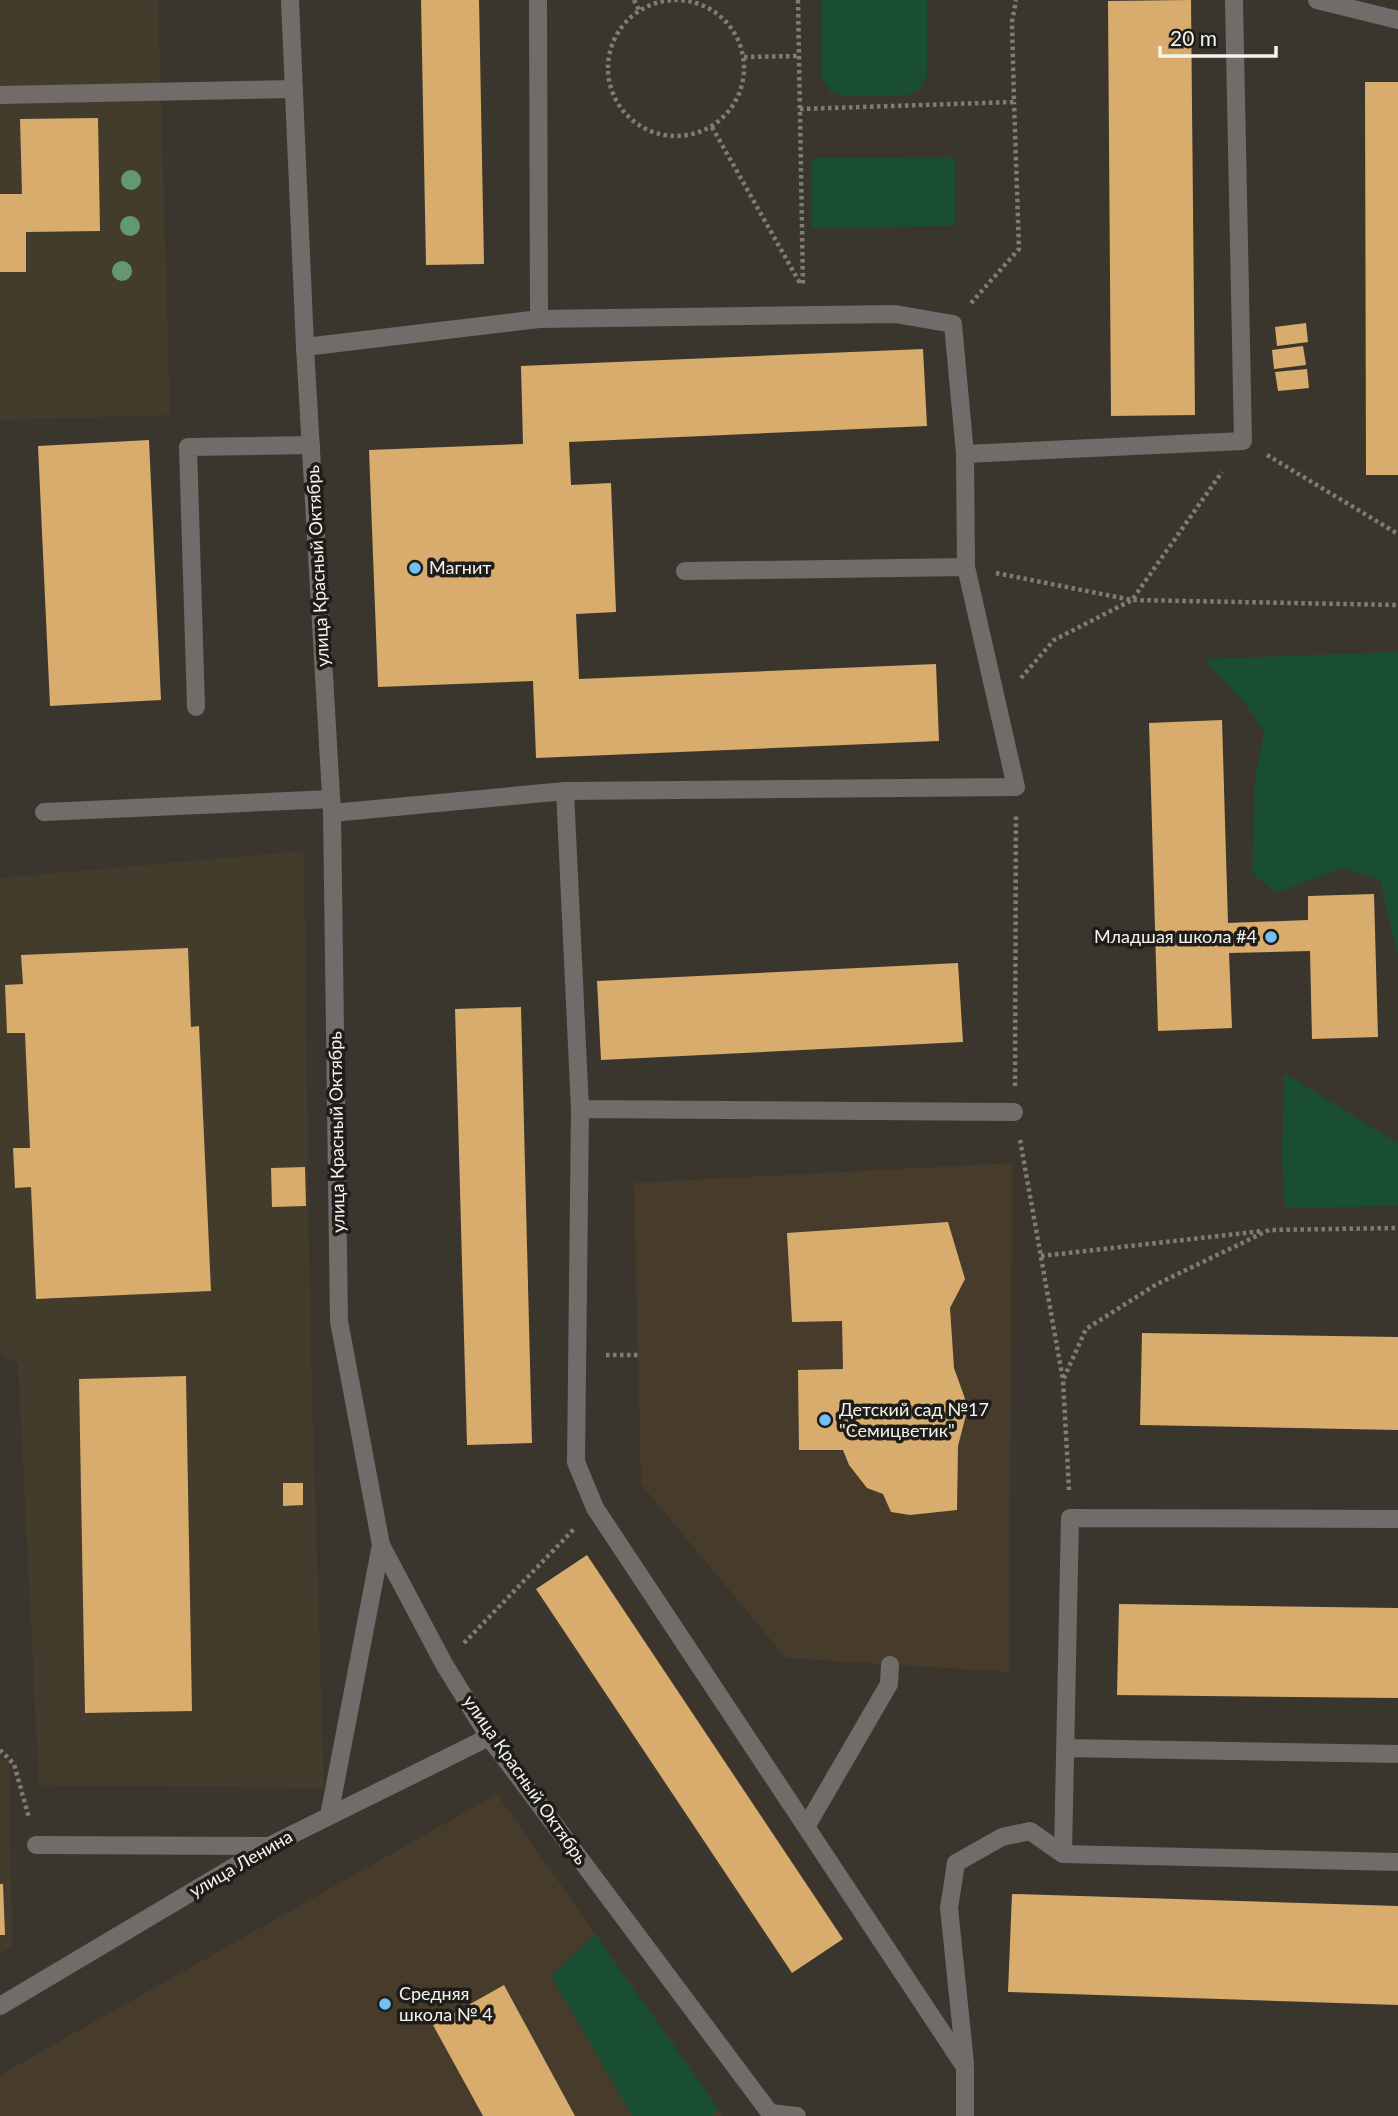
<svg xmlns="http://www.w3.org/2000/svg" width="1398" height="2116" viewBox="0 0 1398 2116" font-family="Lato,sans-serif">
	<rect width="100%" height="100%" fill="#3a362d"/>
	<path fill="#433c2d" d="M0,0h158l12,415 -170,5z
		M304,851l6,475 14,462 -285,-3 -21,-421 -18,-12v-474z
		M0,1759l9,2 3,186 -12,6z"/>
	<path fill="#473c2c" d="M1012,1163l-3,509 -223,-14 -145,-174 -7,-301z
		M497,1794l226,322h-723v-41z"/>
	<path fill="#194e32" d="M822,0h105v75l-7,14 -11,6 -63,1 -15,-4 -9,-13z
		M955,157v69l-143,2v-70z
		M1398,652v304l-18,-76 -38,-12 -66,25 -24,-20 3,-94 9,-47 -17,-26 -43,-47z
		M1284,1073l114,70v63l-113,2 -3,-51z
		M595,1934l123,174 -5,8h-81l-81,-140z"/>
	<path fill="#d8ac6c" d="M421,0h58l5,264 -58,1z
		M1191,0l4,415 -84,1 -3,-415z
		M1365,82h33v393h-32z
		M98,118l2,113 -74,1v40h-26v-78h22l-2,-75z
		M1306,323l2,19 -31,4 -2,-19z
		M1303,346l3,19 -32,4 -2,-19z
		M923,349l4,77 -358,16 2,43 40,-2 5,129 -40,2 3,65 357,-15 3,77 -403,17 -3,-77 -155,6 -9,-237 154,-6 -2,-78z
		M1307,369l2,19 -31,3 -3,-19z
		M149,440l12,260 -111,6 -12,-260z
		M1222,720l6,203 80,-3v-24l66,-2 4,143 -66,2 -2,-88 -81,2 3,75 -74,3 -9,-308z
		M188,948l3,79 8,-1 12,265 -175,8 -5,-112 -16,1 -2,-40h17l-5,-115h-18l-2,-48 18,-1 -2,-29z
		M958,963l5,79 -362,18 -4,-79z
		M521,1007l11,436 -65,2 -12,-436z
		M305,1167l1,39 -34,1 -1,-39z
		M948,1222l17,57 -15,29 4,60 14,39 -10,39 -1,64 -47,5 -19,-3 -8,-18 -16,-6 -18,-23 -6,-15h-44l-1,-80 45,-1 -1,-48 -50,1 -5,-89z
		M1142,1333l256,4v93l-258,-5z
		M186,1376l6,335 -107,2 -6,-334z
		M283,1483h20v22l-20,1z
		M587,1555l256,384 -51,34 -256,-384z
		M1119,1604l279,4v90l-281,-3z
		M0,1884h3l2,51h-5z
		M1012,1894l386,12v99l-390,-13z
		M504,1985l71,131h-92l-50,-91z"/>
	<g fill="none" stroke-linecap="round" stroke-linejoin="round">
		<path stroke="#7f7c74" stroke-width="4.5" stroke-dasharray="3.5 3.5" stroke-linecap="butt" d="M634,0l5,10
			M798,0l5,286
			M608 68a68 68 0 1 1 136 0a68 68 0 1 1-136 0Z
			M744,57l54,-1
			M800,109l214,-7 -2,-80 4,-22
			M712,127l89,158
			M971,303l48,-54 -5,-147
			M1267,455l131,79
			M996,573l136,27 266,5
			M1021,678l33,-38 78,-40 90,-128
			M1015,1086l1,-271
			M1020,1140l43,240
			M1041,1256l222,-25
			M606,1355h32
			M1069,1490l-6,-110 23,-51 71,-45 112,-54 129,-2
			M464,1643l111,-115
			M0,1750l14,14 15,54"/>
		<path stroke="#716b6a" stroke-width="18" d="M538,0l1,319
			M1317,0l81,20
			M0,95l294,-6
			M305,347l234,-28 356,-5 58,10 12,130 1,113 50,220 -451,4 -233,22
			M965,454l278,-13 -9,-441
			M685,571l281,-4
			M196,707l-8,-260 123,-2
			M565,791l15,318 -4,353 19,46 370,559v49
			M44,812l287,-13
			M580,1109l434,3
			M1066,1748l332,6
			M806,1827l83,-143 1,-19
			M36,1845l233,1
			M1063,1854l7,-336 328,1
			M965,2063l-16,-155 7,-45 46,-26 28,-6 33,23 335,8"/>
		<path stroke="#716b6a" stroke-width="18" d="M290,0l15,347 27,466 7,508 42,224 63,119 45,73 281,376 27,3
			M329,1816l52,-271
			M0,2006l269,-160 220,-109"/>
	</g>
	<g fill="#629874">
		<circle cx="131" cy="180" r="10"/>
		<circle cx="130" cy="226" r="10"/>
		<circle cx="122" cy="271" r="10"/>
	</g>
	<g fill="#71c1f5" stroke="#1f1d19" stroke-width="2.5">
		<circle cx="415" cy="568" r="7"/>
		<circle cx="1271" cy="937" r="7"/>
		<circle cx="825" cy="1420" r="7"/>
		<circle cx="385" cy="2004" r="7"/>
	</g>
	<g text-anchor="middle" stroke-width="7" stroke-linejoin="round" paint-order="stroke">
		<g font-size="18" fill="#f5f3ed" stroke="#1f1d19">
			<text transform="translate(318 566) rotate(-93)" y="6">улица Красный Октябрь</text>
			<text transform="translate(337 1132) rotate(-91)" y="6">улица Красный Октябрь</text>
			<text transform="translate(525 1780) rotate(55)" y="6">улица Красный Октябрь</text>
			<text transform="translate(241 1864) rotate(-30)" y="6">улица Ленина</text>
		</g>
		<g font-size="18" fill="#f5f3ed" stroke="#1f1d19" text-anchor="start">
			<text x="429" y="574">Магнит</text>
			<text x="1257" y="943" text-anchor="end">Младшая школа #4</text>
			<text x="839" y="1416">Детский сад №17<tspan x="839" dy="21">"Семицветик"</tspan></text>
			<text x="399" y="2000">Средняя<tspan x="399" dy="21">школа № 4</tspan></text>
		</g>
	</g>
	<path d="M1160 46v10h116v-10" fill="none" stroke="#f5f3ed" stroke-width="3.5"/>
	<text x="1170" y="46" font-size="21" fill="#f5f3ed" stroke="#1f1d19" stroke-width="5" paint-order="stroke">20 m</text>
</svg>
